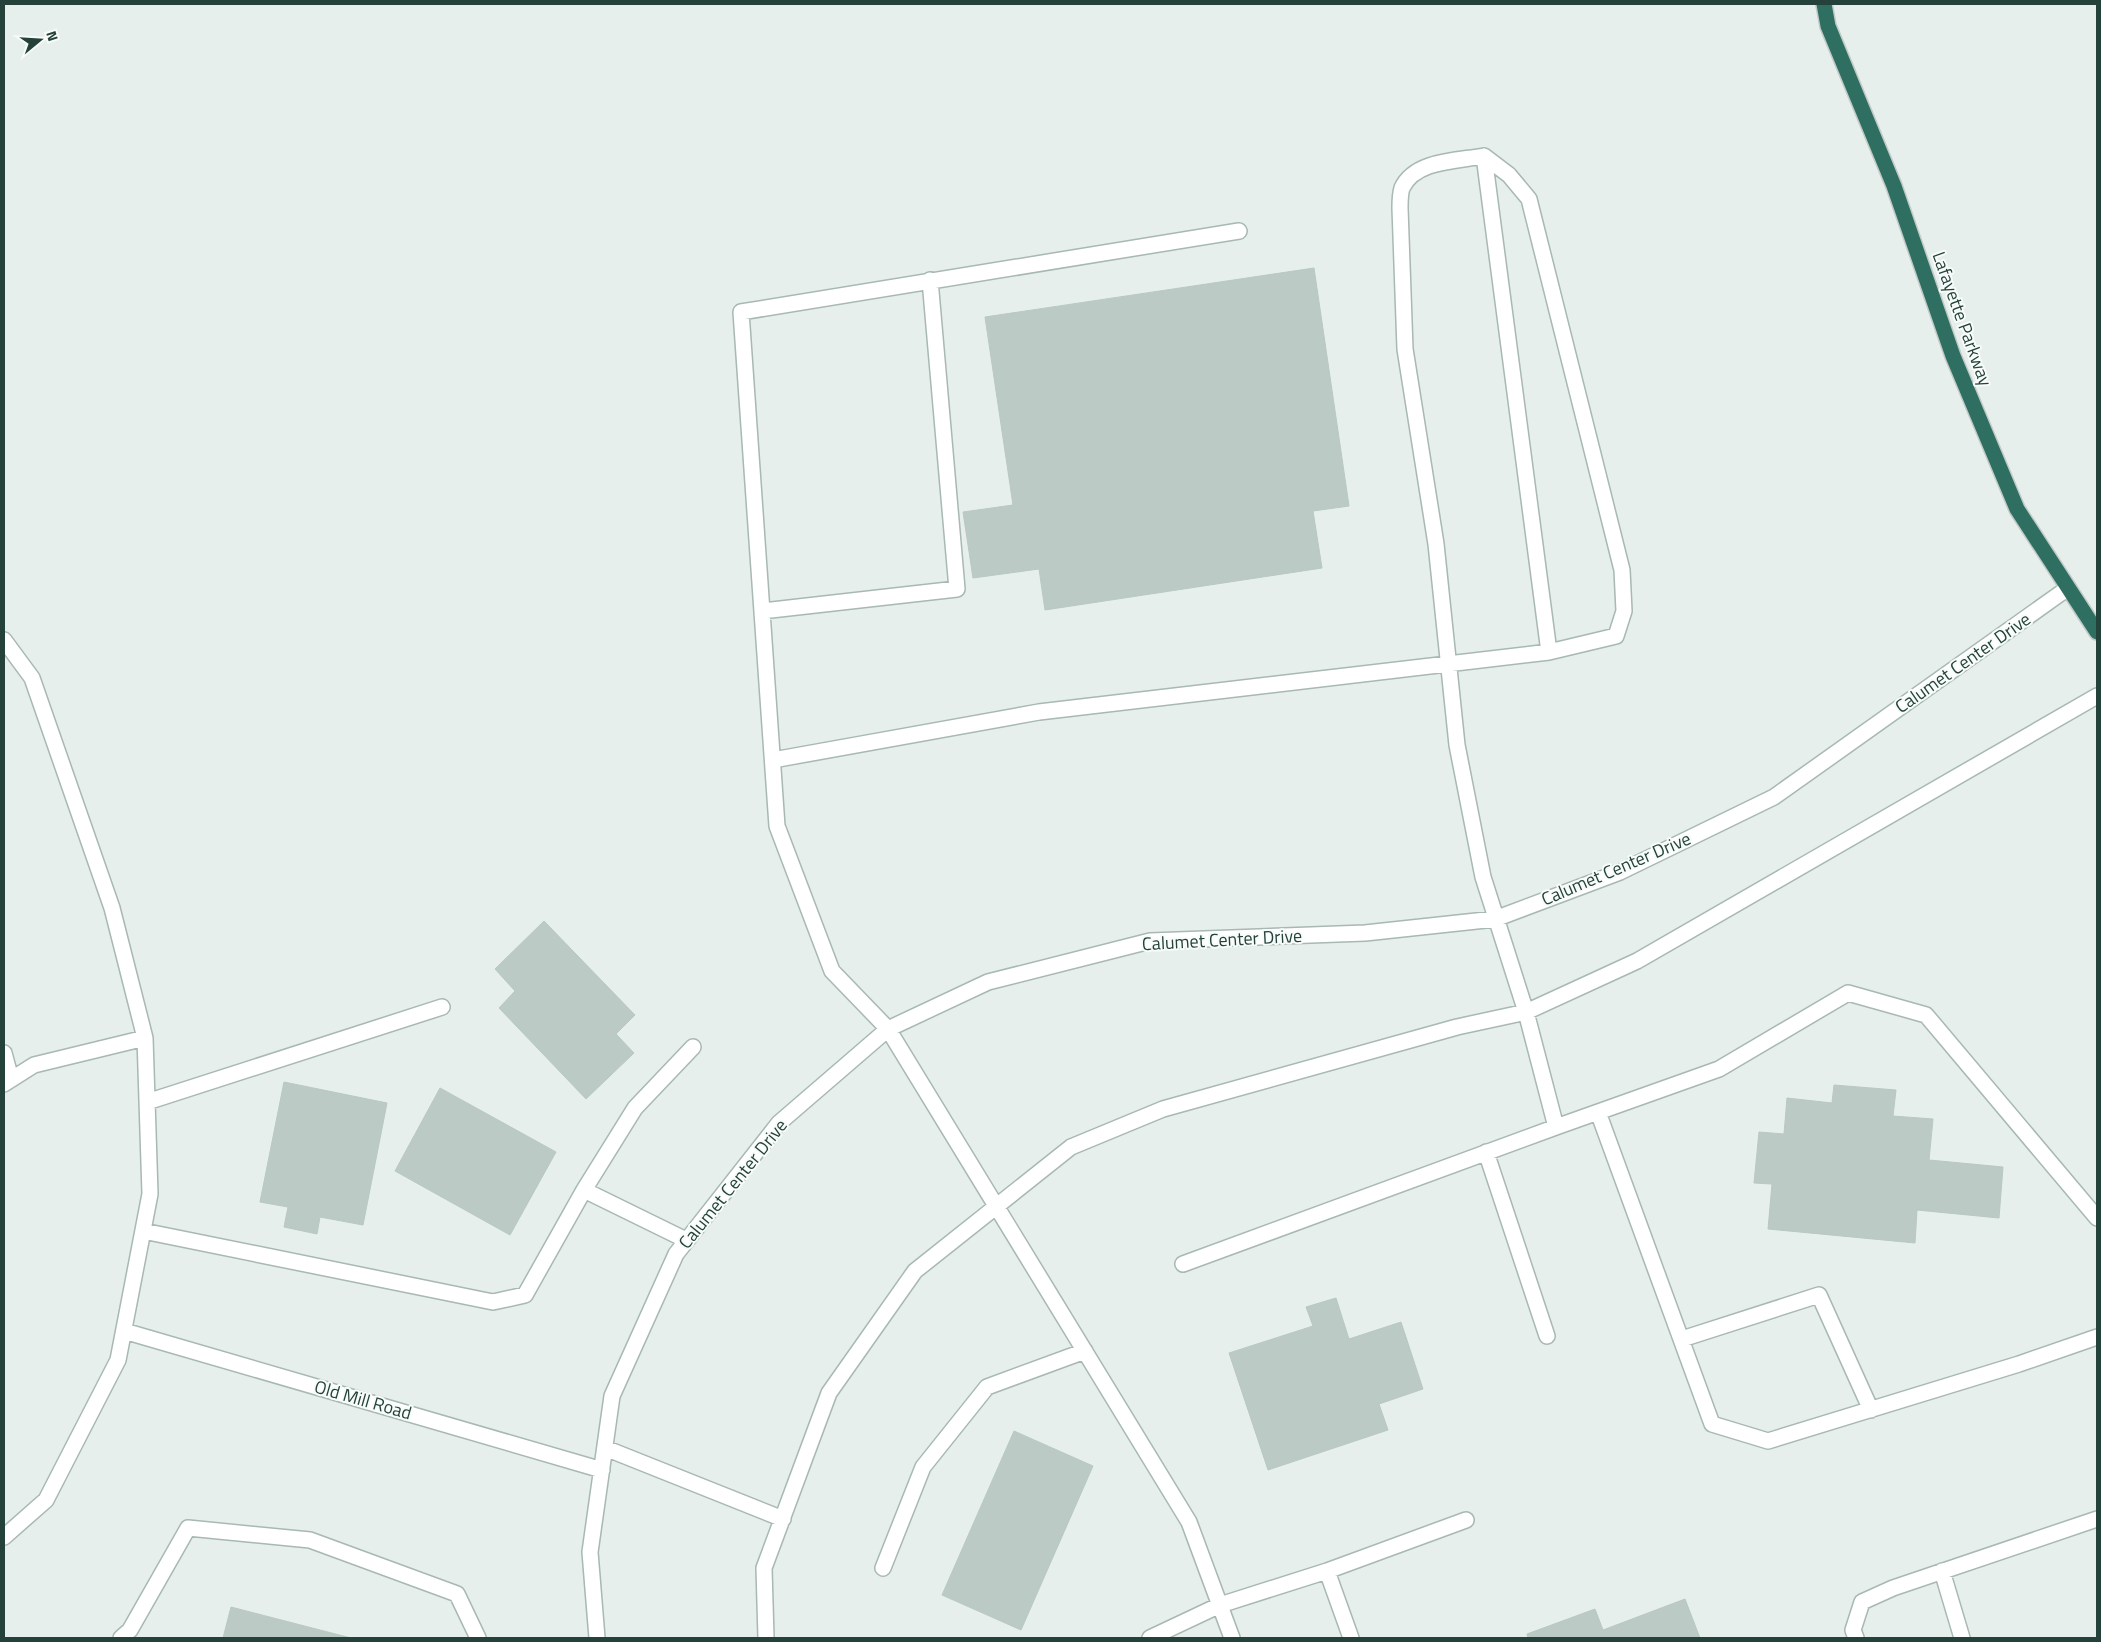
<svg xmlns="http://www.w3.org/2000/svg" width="2101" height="1642" viewBox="0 0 2101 1642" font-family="'Titillium Web',sans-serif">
	<rect width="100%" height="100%" fill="#e6efeb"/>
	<path fill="#bbcac4" stroke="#b8c9c2" d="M1314,268l35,238 -36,5 9,57 -277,42 -6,-41 -66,9 -10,-66 50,-7 -28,-188z
		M544,921l91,94 -19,19 18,19 -48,46 -87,-91 16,-17 -20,-22z
		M284,1082l103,21 -24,122 -43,-8 -3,17 -33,-7 4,-20 -28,-5z
		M1834,1085l62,5 -3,26 40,3 -4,41 74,7 -4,51 -82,-8 -2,33 -147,-14 4,-45 -18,-1 5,-51 25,2 3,-36 45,5z
		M440,1088l116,64 -46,83 -115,-64z
		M1336,1298l13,41 52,-17 22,67 -44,15 9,26 -120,40 -39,-117 84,-27 -7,-19z
		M1014,1431l79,35 -72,164 -79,-35z
		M1685,1599l15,39h-172l-1,-4 68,-25 8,21z
		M231,1607l120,31h-128z"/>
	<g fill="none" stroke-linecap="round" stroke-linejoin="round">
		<defs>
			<path id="lane" d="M1484,156l65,496
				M762,611l195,-22 -27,-309
				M4,640l28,38 80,230 33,130 5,156 -32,166 -72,140 -42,37
				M773,760l266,-48 510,-60 67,-16 8,-25 -2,-41 -93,-371 -20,-24 -25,-19c-27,5 -69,4 -82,32 -2,6 -2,14 -2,20l5,141 31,195 21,201 26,132 43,135 30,115 -373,137
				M4,1053l7,26
				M4,1084l30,-19 111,-27
				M147,1102l295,-95
				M1598,1112l114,312 56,17 251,-77 78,-27
				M1556,1127l163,-58 129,-76 78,22 171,203
				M1486,1152l61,184
				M584,1190l102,50
				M143,1231l350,71 32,-7 59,-105 51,-82 58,-61
				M124,1331l478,139
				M1682,1339l137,-44 52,115
				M605,1448l178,71
				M883,1568l40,-101 64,-80 98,-36
				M1327,1571l139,-51
				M1942,1571l20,67
				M121,1638l9,-8 58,-102 122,12 147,54 21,44
				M597,1638l-7,-86 22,-156 64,-142 103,-131 109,-94 100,-47 162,-41 215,-8 130,-14 125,-47 154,-75 294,-209
				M766,1638l-2,-70 65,-175 86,-122 156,-124 92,-38 294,-82 69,-15 111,-51 460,-265
				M1150,1638l70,-33 107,-34 24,67
				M1232,1638l-43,-116 -301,-493 -56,-58 -55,-145 -36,-514 498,-81
				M1856,1638l-3,-8 9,-28 31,-14 204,-69"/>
			<path id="highway" d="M1824,4l4,22 66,160 59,170 64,153 80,123"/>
		</defs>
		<use href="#lane" stroke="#a8b8b2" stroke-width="18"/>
		<use href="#highway" stroke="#c2cac8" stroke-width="18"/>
		<use href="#lane" stroke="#fff" stroke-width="15"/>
		<use href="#highway" stroke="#2f6f62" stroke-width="15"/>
	</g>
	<g text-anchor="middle" stroke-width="4" stroke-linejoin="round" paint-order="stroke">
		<g font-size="18" fill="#24423a" stroke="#f7fbf9">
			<text transform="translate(1962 319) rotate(70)" y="6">Lafayette Parkway</text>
			<text transform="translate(1963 663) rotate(-35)" y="6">Calumet Center Drive</text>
			<text transform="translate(1616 869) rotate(-23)" y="6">Calumet Center Drive</text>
			<text transform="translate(1222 940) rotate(-3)" y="6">Calumet Center Drive</text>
			<text transform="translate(733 1184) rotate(-51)" y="6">Calumet Center Drive</text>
			<text transform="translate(363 1400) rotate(16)" y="6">Old Mill Road</text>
		</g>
	</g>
	<rect width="2101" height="1642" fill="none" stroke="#24423a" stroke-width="10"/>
	<g transform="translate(40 40) rotate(72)" stroke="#f7fbf9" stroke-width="4" paint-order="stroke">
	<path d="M0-4L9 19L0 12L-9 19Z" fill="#24423a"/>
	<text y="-8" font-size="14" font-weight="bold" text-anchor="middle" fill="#24423a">N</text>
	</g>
</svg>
